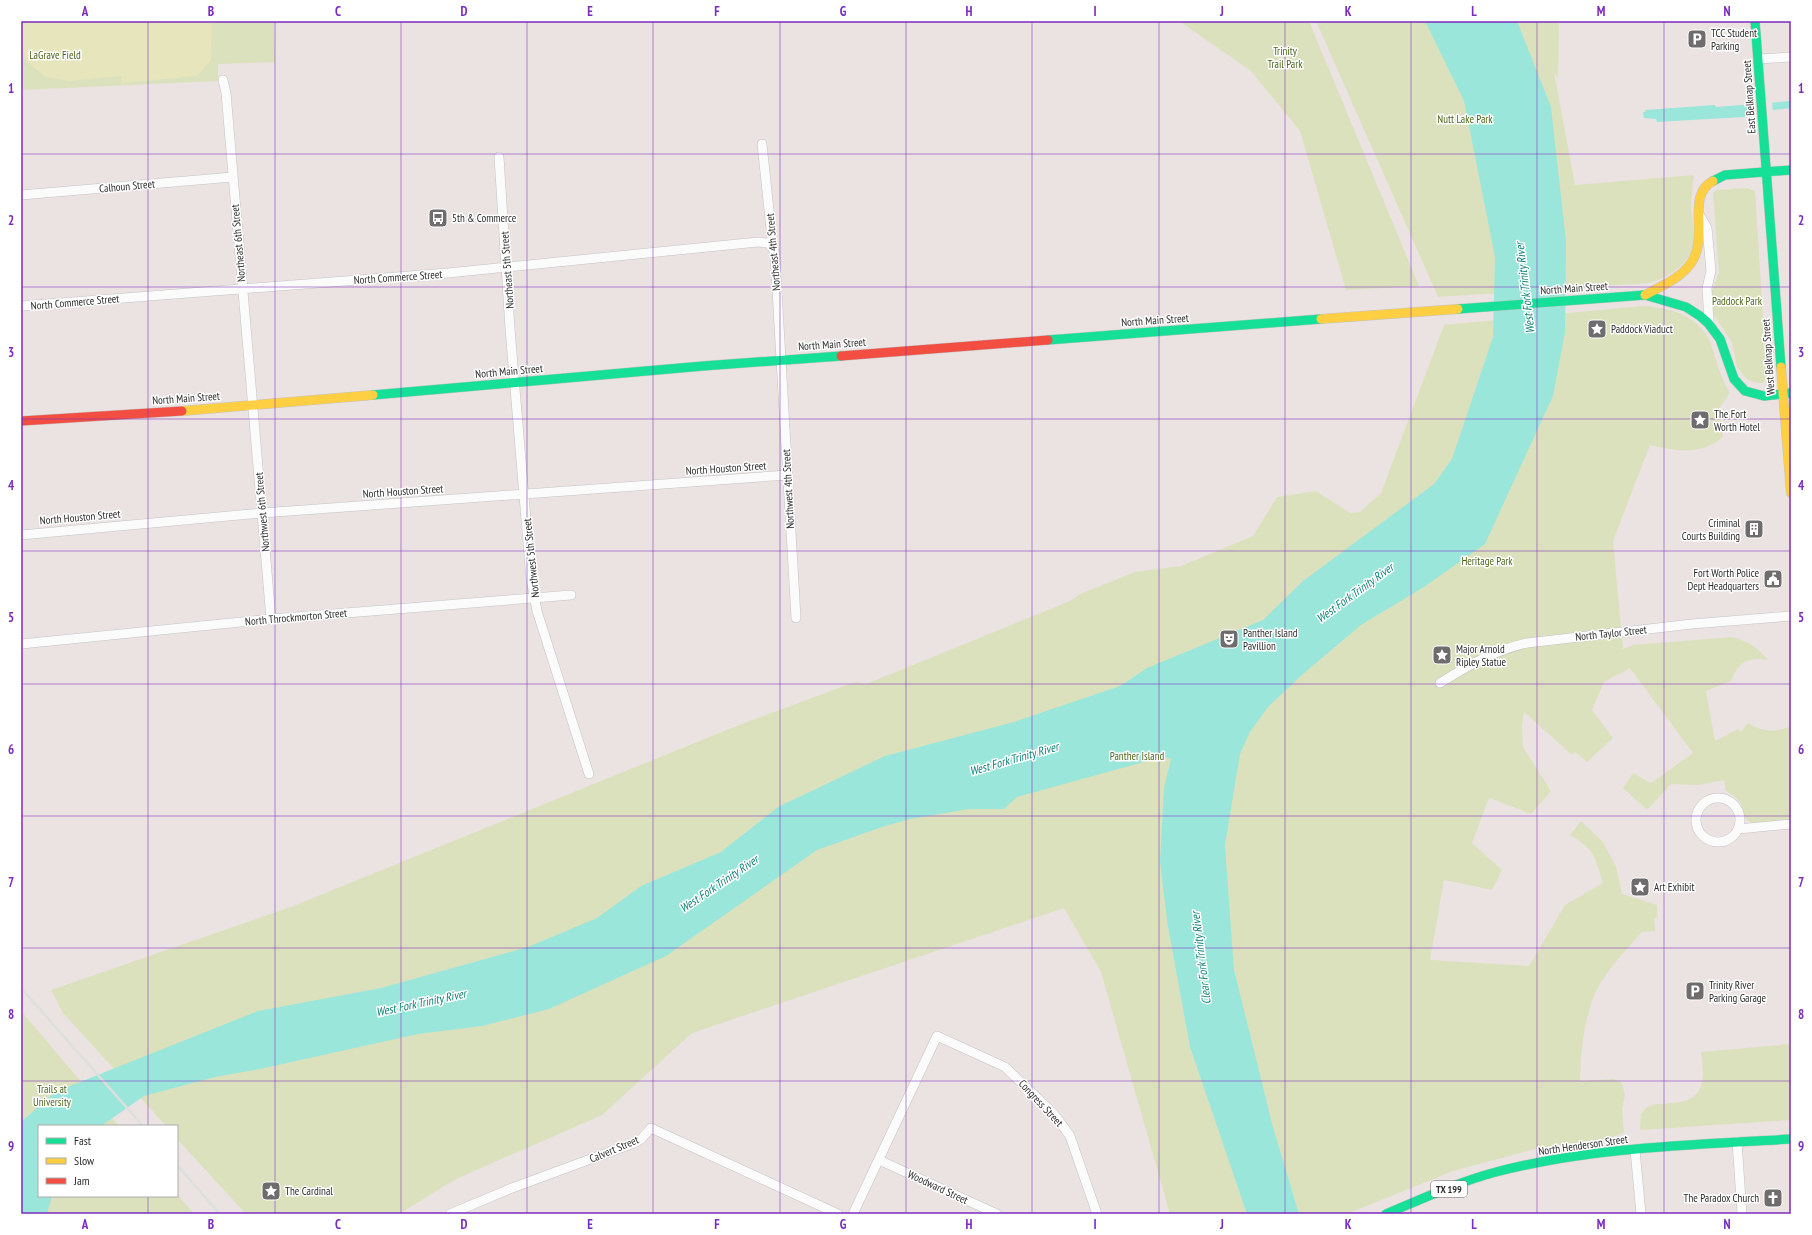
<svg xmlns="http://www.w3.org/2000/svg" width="1812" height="1235" viewBox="0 0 1812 1235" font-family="'PT Sans Narrow',sans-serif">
	<rect width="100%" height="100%" fill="#eae3e2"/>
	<path fill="#dce1bd" d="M21,21h253l1,41 -57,2v17l-197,9z
		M1179,21h130l110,265 -73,4 -46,-159 -49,-60z
		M1316,21h243l-1,57 -4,-6 21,113 119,-10c-1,11 -3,21 -3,31 1,11 3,23 3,34 -2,23 -25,37 -44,43l-212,14z
		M1747,188l8,3 12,189 -5,3h-4l-10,-3 -4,-4 -7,-9 -5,-25 -19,-28 -1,-24 7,-17 -6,-80 4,-3z
		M1642,306c27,1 59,10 69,38 6,17 9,33 19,49l-10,14 3,30c-22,19 -48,14 -73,8l-37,96 10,108 10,-4 99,-8c16,4 25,10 36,23 -19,-4 -31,3 -37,21l-25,10 9,50 23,-12 3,3 7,-9c15,9 27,10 43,3v93l-37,4c-12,-2 -9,-14 -15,-22 -3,-4 -8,-7 -13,-10l-2,-11 -25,5 -28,-1 -24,26 -24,-22 10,-15 18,10 42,-30 -63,-85 -26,14 -12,28 21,28 -26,24 -12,-10 -3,3 -48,-43 -2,13 1,22 28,44 -20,23 -42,-16 -17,45 30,27 -10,20 -48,-10 -14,80 99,6 36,-61 38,-22c-8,-25 -8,-34 -33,-48l11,-14 21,20 14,25 6,28 35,11v13h-3l1,13 -13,1c-15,16 -29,32 -41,50 -17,29 -20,67 -21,99l34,-2 8,4 3,12 -3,14 2,24 -15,5 -70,10 -86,23 -106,43h-177l-69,-242 -37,-64 -372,125 -90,82 -146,64 -57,35h-153l-69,-75v-13h-11l-103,-113 -12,-23 240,-83 443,-180 121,-45 11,2 204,-83 10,-7 55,-22 46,-6 72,-30 24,-39 39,-6 34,22 10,-1 21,-19 63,-168z
		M21,1011l98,115h-80v70h138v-2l17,20h-173z
		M1791,1044v76l-151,10 1,-16 6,-7c8,-4 18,-3 27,-4 33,-3 30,-26 27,-51z"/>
	<path fill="#e7e5bc" d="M21,21h191l-1,39 -14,16 -75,7v-7l-54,5 -23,-4 -23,-20z"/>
	<path fill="#9be6db" d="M1425,21h92l34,86 15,134 -1,91 -12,64 -68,148 -61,43 -63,38 -58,49 -35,33 -18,25 -10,22 -15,91 9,125 39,157 26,87h-52l-57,-167 -23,-126 -7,-60 4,-73 7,-29 -16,-5 -11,8 -127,35 -13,12h-35l-59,10 -25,7 -68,24 -151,106 -117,53 -67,17 -64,8 -158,35 -45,8 -71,19 -43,30h-62v70h13l-5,18h-26v-92l34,-30 203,-81 123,-23 147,-41 69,-29 44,-32 80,-34 57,-45 107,-51 129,-34 106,-36 27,-18 116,-48 40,-39 131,-97 18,-25 41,-122 2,-80 -31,-156z
		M1791,101v7l-17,2 -14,5 -16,2 -87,5 -1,-3 -12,-1 -1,-6h3l-1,-2 70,-5 1,2z"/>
	<path fill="#eae3e2" d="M1772,101l1,12 -13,4 -11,1 -1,-15z"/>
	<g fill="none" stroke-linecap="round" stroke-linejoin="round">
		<defs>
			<path id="street" d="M1758,59l33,-2
				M223,80l3,13 45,526
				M762,144l11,104 2,8 21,362
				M499,157l11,172 21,250 6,32 52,163
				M21,195l212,-18
				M1700,216l7,12 4,43 -4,17 2,35
				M21,306l427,-33 310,-31 10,1 5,5
				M21,535l241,-22 525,-38
				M21,644l250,-25 300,-24
				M1440,683c29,-18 53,-32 87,-40l165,-19 99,-8
				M1696 820a22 22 0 1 1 44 0a22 22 0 1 1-44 0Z
				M1738,829l53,-5
				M1737,1142l5,72
				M1635,1150l6,64
				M879,1160l118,54
				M450,1214l62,-26 122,-45 7,-4 10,-11 187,86
				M853,1214l84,-178 68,31 49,47 16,22 27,78"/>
			<path id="fast" d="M1755,21l26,346
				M1713,181l12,-6 66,-5
				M1458,309l187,-14 41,12 14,9 8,7 12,16 14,40 11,12 19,5 27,-3
				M1048,340l273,-21
				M373,395l330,-29 138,-10
				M1386,1214c36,-15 72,-32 110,-42 96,-25 197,-27 295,-33"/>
			<path id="slow" d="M1645,295c16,-9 35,-16 46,-32 19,-27 -6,-67 22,-82
				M1321,319l137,-10
				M1781,367l10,126
				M182,411l191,-16"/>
			<path id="jam" d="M841,356l207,-16
				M21,421l161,-10"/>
		</defs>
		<use href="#street" stroke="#c4c3c3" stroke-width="10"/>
		<use href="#fast" stroke="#c4c3c3" stroke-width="10"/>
		<use href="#slow" stroke="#c4c3c3" stroke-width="10"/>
		<use href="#jam" stroke="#c4c3c3" stroke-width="10"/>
		<use href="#street" stroke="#fcfbfb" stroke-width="9"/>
		<use href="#fast" stroke="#16e098" stroke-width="9"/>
		<use href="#slow" stroke="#ffcf43" stroke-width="9"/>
		<use href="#jam" stroke="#f24e42" stroke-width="9"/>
		<path stroke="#dedfdf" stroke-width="2.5" d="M21,988l122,138
			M177,1165l43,49"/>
	</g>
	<path fill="none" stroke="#7b2cbf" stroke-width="1" stroke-opacity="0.55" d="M148,21v1105M275,21v1193M401,21v1193M527,21v1193M653,21v1193M780,21v1193M906,21v1193M1032,21v1193M1159,21v1193M1285,21v1193M1411,21v1193M1537,21v1193M1664,21v1193M21,154h1770M21,287h1770M21,419h1770M21,551h1770M21,684h1770M21,816h1770M21,948h1770M21,1081h1770M148,1196v18"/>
	<defs>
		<symbol id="parking-square" viewBox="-11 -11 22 22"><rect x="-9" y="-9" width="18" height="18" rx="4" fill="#6e6c6c" stroke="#fff"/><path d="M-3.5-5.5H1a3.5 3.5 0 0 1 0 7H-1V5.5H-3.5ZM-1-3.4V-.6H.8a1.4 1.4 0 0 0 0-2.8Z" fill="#fff"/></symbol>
		<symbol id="bus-square" viewBox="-11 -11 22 22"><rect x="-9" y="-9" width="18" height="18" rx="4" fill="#6e6c6c" stroke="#fff"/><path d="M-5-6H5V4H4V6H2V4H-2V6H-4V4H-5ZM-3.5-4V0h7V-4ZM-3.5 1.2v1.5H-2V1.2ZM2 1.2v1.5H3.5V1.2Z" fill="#fff"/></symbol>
		<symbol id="sight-square" viewBox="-11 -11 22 22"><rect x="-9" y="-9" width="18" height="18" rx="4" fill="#6e6c6c" stroke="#fff"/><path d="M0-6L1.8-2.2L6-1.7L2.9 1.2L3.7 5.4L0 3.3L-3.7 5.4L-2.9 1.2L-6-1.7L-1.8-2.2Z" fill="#fff"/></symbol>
		<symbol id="building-square" viewBox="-11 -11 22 22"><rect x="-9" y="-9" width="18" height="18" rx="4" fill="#6e6c6c" stroke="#fff"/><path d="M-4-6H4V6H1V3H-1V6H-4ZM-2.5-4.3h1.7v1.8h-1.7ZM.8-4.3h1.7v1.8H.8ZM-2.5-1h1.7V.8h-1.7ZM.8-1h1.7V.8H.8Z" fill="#fff"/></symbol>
		<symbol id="civic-square" viewBox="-11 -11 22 22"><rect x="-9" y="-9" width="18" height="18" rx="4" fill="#6e6c6c" stroke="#fff"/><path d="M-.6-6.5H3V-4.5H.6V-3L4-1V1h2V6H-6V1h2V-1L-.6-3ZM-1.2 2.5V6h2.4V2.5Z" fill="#fff"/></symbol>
		<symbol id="theatre-square" viewBox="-11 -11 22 22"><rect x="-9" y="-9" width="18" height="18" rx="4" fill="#6e6c6c" stroke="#fff"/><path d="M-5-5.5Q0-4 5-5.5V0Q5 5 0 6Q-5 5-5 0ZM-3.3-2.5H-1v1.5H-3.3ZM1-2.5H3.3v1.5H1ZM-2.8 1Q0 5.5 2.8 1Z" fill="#fff"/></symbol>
		<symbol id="church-square" viewBox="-11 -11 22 22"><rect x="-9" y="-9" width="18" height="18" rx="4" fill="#6e6c6c" stroke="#fff"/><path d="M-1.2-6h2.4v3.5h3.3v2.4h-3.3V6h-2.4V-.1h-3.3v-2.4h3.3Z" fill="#fff"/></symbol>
	</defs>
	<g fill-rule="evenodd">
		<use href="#parking-square" x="1686" y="28" width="22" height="22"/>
		<use href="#bus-square" x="427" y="207" width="22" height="22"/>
		<use href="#sight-square" x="1586" y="318" width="22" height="22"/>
		<use href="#sight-square" x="1689" y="409" width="22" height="22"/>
		<use href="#building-square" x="1743" y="518" width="22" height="22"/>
		<use href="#civic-square" x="1762" y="568" width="22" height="22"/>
		<use href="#theatre-square" x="1218" y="628" width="22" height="22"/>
		<use href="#sight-square" x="1431" y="644" width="22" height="22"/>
		<use href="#sight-square" x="1629" y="876" width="22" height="22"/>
		<use href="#parking-square" x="1684" y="980" width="22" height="22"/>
		<use href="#sight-square" x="260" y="1180" width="22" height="22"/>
		<use href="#church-square" x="1762" y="1187" width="22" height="22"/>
	</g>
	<g text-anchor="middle" stroke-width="3" stroke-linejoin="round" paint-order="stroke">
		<rect fill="#fff" stroke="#6b6b6b" stroke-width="1" x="1431" y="1181" width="36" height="16" rx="3"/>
		<g font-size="10" font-weight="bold" fill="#2c2c2c">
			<text x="1449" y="1193">TX 199</text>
		</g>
		<g font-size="11" fill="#2c2c2c" stroke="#fff" text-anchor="start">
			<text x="1711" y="37">TCC Student<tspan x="1711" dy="13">Parking</tspan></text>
			<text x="452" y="222">5th &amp; Commerce</text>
			<text x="1611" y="333">Paddock Viaduct</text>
			<text x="1714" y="418">The Fort<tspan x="1714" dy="13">Worth Hotel</tspan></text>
			<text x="1740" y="527" text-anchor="end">Criminal<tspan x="1740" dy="13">Courts Building</tspan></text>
			<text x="1759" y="577" text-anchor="end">Fort Worth Police<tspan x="1759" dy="13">Dept Headquarters</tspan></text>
			<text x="1243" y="637">Panther Island<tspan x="1243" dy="13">Pavillion</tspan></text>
			<text x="1456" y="653">Major Arnold<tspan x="1456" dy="13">Ripley Statue</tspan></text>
			<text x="1654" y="891">Art Exhibit</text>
			<text x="1709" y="989">Trinity River<tspan x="1709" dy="13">Parking Garage</tspan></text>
			<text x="285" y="1195">The Cardinal</text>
			<text x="1759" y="1202" text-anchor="end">The Paradox Church</text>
		</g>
		<g font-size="11" fill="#4b661f" stroke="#fff">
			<text x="1285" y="55">Trinity<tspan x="1285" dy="13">Trail Park</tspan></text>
			<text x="55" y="59">LaGrave Field</text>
			<text x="1465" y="123">Nutt Lake Park</text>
			<text x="1737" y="305">Paddock Park</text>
			<text x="1487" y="565">Heritage Park</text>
			<text x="1137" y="760">Panther Island</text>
			<text x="52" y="1093">Trails at<tspan x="52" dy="13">University</tspan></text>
		</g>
		<g font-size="11" fill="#2c2c2c" stroke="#fff">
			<text transform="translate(1749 97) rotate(-94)" y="4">East Belknap Street</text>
			<text transform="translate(127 186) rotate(-5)" y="4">Calhoun Street</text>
			<text transform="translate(238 243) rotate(-95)" y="4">Northeast 6th Street</text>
			<text transform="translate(773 252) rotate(-95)" y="4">Northeast 4th Street</text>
			<text transform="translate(507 270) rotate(-94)" y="4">Northeast 5th Street</text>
			<text transform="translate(398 277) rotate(-4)" y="4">North Commerce Street</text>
			<text transform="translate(1574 288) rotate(-4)" y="4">North Main Street</text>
			<text transform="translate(75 302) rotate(-5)" y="4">North Commerce Street</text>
			<text transform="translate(1155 320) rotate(-4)" y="4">North Main Street</text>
			<text transform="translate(832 344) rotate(-4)" y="4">North Main Street</text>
			<text transform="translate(1768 357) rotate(-94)" y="4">West Belknap Street</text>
			<text transform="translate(509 371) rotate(-5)" y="4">North Main Street</text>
			<text transform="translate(186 398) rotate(-4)" y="4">North Main Street</text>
			<text transform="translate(726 468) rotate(-4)" y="4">North Houston Street</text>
			<text transform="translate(788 489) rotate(-93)" y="4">Northwest 4th Street</text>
			<text transform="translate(403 491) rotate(-4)" y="4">North Houston Street</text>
			<text transform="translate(262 512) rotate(-95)" y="4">Northwest 6th Street</text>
			<text transform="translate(80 517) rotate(-5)" y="4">North Houston Street</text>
			<text transform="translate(531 558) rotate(-96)" y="4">Northwest 5th Street</text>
			<text transform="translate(296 617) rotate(-5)" y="4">North Throckmorton Street</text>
			<text transform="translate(1611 633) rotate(-6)" y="4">North Taylor Street</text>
			<text transform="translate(1041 1103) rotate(47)" y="4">Congress Street</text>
			<text transform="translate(1583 1145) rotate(-8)" y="4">North Henderson Street</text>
			<text transform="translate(614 1149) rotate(-23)" y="4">Calvert Street</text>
			<text transform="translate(938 1187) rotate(25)" y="4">Woodward Street</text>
		</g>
		<g font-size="12" font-style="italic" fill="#14837b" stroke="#fff">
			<text transform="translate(1525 288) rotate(-97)" y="4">West Fork Trinity River</text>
			<text transform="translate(1355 593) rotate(-36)" y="4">West Fork Trinity River</text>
			<text transform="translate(1014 759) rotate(-16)" y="4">West Fork Trinity River</text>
			<text transform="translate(719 884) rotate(-34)" y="4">West Fork Trinity River</text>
			<text transform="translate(1201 958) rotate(-97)" y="4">Clear Fork Trinity River</text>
			<text transform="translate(421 1003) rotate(-12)" y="4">West Fork Trinity River</text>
		</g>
	</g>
	<rect width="1812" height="1235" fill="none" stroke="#ffffff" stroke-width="44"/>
	<rect x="38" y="1125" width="140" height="72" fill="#ffffff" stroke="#ababab"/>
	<rect x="46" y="1138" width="20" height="6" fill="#16e098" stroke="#ababab"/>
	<text x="74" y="1145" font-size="12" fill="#2c2c2c">Fast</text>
	<rect x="46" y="1158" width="20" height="6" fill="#ffcf43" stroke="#ababab"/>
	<text x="74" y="1165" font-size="12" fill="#2c2c2c">Slow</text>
	<rect x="46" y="1178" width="20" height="6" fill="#f24e42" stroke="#ababab"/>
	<text x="74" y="1185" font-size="12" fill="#2c2c2c">Jam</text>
	<rect x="22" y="22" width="1768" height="1191" fill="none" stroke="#7b2cbf" stroke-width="1.5"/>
	<g font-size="13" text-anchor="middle" font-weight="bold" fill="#7b2cbf">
		<text x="85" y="16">A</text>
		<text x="211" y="16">B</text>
		<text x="338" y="16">C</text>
		<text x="464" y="16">D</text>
		<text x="590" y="16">E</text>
		<text x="717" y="16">F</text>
		<text x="843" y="16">G</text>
		<text x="969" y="16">H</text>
		<text x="1095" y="16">I</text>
		<text x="1222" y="16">J</text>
		<text x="1348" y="16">K</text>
		<text x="1474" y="16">L</text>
		<text x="1601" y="16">M</text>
		<text x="1727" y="16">N</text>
		<text x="11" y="93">1</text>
		<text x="1801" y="93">1</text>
		<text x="11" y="225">2</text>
		<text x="1801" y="225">2</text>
		<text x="11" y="357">3</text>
		<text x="1801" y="357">3</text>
		<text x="11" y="490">4</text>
		<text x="1801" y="490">4</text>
		<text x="11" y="622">5</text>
		<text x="1801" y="622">5</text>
		<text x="11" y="754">6</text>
		<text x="1801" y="754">6</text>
		<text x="11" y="887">7</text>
		<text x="1801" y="887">7</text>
		<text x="11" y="1019">8</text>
		<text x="1801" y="1019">8</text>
		<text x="11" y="1151">9</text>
		<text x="1801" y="1151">9</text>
		<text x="85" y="1229">A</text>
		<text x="211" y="1229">B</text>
		<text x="338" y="1229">C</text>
		<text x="464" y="1229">D</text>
		<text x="590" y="1229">E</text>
		<text x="717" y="1229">F</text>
		<text x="843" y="1229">G</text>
		<text x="969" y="1229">H</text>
		<text x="1095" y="1229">I</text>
		<text x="1222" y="1229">J</text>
		<text x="1348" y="1229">K</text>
		<text x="1474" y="1229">L</text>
		<text x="1601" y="1229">M</text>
		<text x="1727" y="1229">N</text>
	</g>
</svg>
